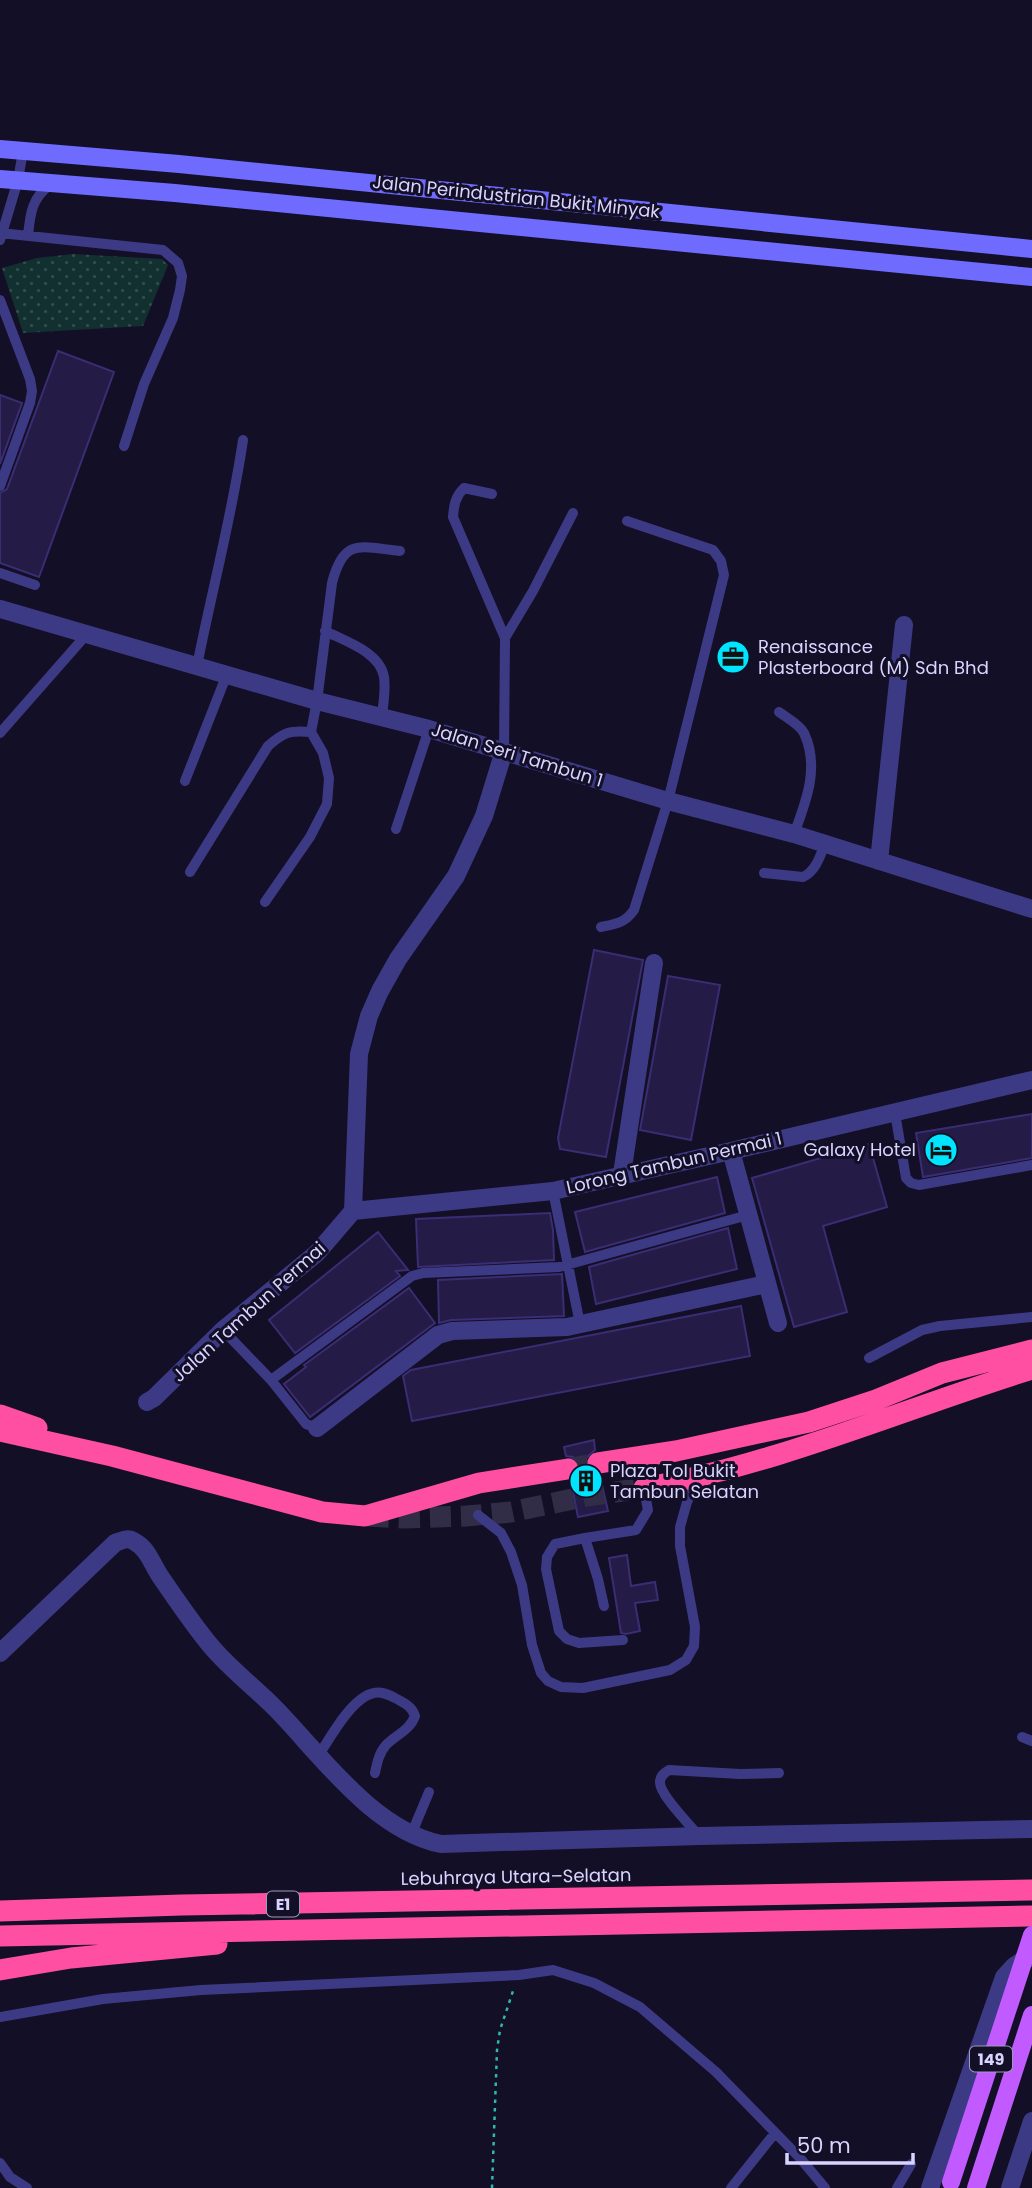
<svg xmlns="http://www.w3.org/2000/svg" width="1032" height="2188" viewBox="0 0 1032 2188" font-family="Poppins,sans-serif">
	<defs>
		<pattern id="grass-dots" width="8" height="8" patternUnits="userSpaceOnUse" patternTransform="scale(1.75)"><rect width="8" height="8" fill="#12302f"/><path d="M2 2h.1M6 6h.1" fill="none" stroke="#344d4e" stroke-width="1.8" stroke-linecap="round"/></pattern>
	</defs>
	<rect width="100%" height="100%" fill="#130f26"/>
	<path fill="url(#grass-dots)" d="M73,254l89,5 6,6 -25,61 -120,7 -21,-65 35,-10z"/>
	<path fill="#241b47" stroke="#3b2d73" stroke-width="2" d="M58,351l56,21 -75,205 -39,-14v-70l7,-4z
		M0,395l22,8 -22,61z
		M594,950l49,10 -37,197 -46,-8 -2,-11z
		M668,976l52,9 -29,155 -51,-10z
		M1032,1114v44l-109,19 -7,-44z
		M869,1144l18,63 -64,19 24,86 -53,15 -42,-149z
		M717,1177l8,36 -140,39 -10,-40z
		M550,1213l3,17 1,30 -136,7 -2,-48z
		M728,1228l9,41 -141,35 -7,-37z
		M378,1232l30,38 -12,1 4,5 -105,77 -26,-33z
		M562,1274l2,42 -113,4 -12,3 -1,-43z
		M409,1288l26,35 -125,94 -26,-33 22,-17 -2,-2z
		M741,1306l9,50 -338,65 -9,-45 8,-6z
		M594,1440l1,10 -9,8 -1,8 8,9 7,1 8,35 -30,6 -7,-35 9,-8 1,-8 -8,-9 -7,-1 -2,-9z
		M627,1555l4,31 24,-4 3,18 -23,3 5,28 -14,3 -5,-1 -12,-75z"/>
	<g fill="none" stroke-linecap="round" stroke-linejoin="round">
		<path stroke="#312d47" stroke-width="21" stroke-dasharray="21 10" stroke-linecap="butt" d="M568,1469l30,-6
			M368,1516l36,2 62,-2 45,-4 76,-16 57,-8"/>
		<path stroke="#2fb8b0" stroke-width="2.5" stroke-dasharray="3.5 5" stroke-linecap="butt" d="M492,2188l5,-138 3,-20 14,-42"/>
		<path stroke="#3d3a85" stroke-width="10" d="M0,233l163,17 15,13 4,13 -2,14 -7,28 -29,66 -20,62
			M28,236c2,-22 4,-39 23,-52
			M0,240l18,-60 5,-29
			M0,300l30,79 2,12 -2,12 -30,83
			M492,494l-28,-6c-9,9 -10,17 -11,29l52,121 -1,113
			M0,573l35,12
			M325,631c20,10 55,21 59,46 2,12 -1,27 -2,40
			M505,638l28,-47 40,-78
			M197,666c15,-76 35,-150 46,-226
			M779,712c8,6 21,13 25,21 16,34 2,69 -10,101
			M0,733l87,-99
			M185,781l42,-107
			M396,829l33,-100
			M190,872l78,-126c16,-14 22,-16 43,-14
			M764,873l39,4c13,-6 17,-21 22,-33
			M265,902l45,-65 17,-33 2,-26 -6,-25 -12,-21 6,-31 15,-118c12,-46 28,-36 68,-32
			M601,927c15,-3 24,-4 33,-17l34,-109 56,-226 -3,-14 -8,-11 -86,-29
			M895,1113l11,65 5,5 8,2 113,-20
			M553,1191l27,133
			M223,1330l48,50 35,44 11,4
			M869,1358l53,-28 18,-4 92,-9
			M271,1380l141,-104 11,-3 136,-6 189,-52
			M478,1515l23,18 10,19 11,33 10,60 9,28 7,8 13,6 22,1 87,-18 16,-10 8,-14 1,-19 -15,-81v-19l7,-25 11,-23
			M585,1538l-30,6 -8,13 -1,12 13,62 8,8 12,4 44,-3
			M604,1606l-6,-27 -13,-41 51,-8 12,-20 -10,-52
			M1022,1737l10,4
			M319,1755c11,-17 33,-58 55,-62 7,-2 15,2 21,5 9,5 17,8 20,18 -5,14 -19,19 -29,29 -7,8 -9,18 -11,28
			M411,1835l18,-43
			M699,1836c-9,-11 -40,-42 -39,-54 0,-6 4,-9 9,-12l71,4 39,-1
			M0,2017l103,-18 98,-9 318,-15 34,-5 41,13 46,24 76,65 84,86 25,30
			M0,2163l10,14 17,11
			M731,2188l44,-55
			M897,2188l14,-24"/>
		<path stroke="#3d3a85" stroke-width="18" d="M0,609l317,92 112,28 239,72 126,33 238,75
			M879,861l25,-236
			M731,1151l47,172
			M622,1174l32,-211
			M353,1211l200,-20 178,-40 301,-71
			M147,1402l7,-4 69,-68 94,-77 36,-42 6,-157 10,-38 11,-25 18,-32 58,-83 28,-60 20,-65
			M317,1428l121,-93 14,-4 115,-4 199,-43
			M0,1653l115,-110c8,-3 13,-6 20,-1 13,7 17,22 25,34 16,23 32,47 50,69 19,23 44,42 65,63 46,47 98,122 166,136l258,-8 333,-7
			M930,2188l74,-211 10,-11 14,-9 4,1
			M1010,2188l22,-67"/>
		<path stroke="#6f6bff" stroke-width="18" d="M0,149l179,15 853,85
			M0,179l175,14 857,84"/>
		<path stroke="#c25bff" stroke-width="18" d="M976,2188l56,-173"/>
		<path stroke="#ff4fa3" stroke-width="21" d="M0,1415l37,13
			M0,1431l112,25 210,56 43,4 114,-33 89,-14
			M598,1463l78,-12 133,-29 67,-22 66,-27 90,-23
			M644,1488c134,-24 259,-79 388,-119
			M0,1911l182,-6 850,-15
			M0,1936l1032,-20
			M0,1970l71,-12 146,-14"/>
		<path stroke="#c25bff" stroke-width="18" d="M951,2182l81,-247"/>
	</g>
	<defs>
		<symbol id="office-disc" viewBox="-11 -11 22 22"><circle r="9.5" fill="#00e5ff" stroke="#130f26"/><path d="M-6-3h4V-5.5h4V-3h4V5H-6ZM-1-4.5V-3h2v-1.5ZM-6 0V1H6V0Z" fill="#111"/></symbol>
		<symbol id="hotel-disc" viewBox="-11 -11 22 22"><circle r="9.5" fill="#00e5ff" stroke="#130f26"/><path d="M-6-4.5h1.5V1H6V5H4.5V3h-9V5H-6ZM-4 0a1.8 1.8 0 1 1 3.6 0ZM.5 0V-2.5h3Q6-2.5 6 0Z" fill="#111"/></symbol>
		<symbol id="building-disc" viewBox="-11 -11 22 22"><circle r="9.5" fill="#00e5ff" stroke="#130f26"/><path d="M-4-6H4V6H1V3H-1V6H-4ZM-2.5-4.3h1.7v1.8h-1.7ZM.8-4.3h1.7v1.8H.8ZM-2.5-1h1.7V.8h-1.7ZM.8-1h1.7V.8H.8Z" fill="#111"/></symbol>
	</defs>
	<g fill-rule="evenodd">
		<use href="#office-disc" x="714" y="638" width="38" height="38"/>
		<use href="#hotel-disc" x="922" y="1131" width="38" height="38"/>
		<use href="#building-disc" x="567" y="1462" width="38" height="38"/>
	</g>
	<g text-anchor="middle" stroke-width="6" stroke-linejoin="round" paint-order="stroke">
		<g fill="#130f26" stroke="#9e99be" stroke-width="2">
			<rect x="267" y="1891.5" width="32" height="25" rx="5"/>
			<rect x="970" y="2046.5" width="42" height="25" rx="5"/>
		</g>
		<g font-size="16" font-weight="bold" fill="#d9d4ff">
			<text x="283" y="1910">E1</text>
			<text x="991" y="2065">149</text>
		</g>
		<g font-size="18" fill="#d9d4ff" stroke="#130f26">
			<text transform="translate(516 197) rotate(6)" y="6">Jalan Perindustrian Bukit Minyak</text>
			<text transform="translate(517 755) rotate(17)" y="6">Jalan Seri Tambun 1</text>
			<text transform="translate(674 1163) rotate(-13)" y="6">Lorong Tambun Permai 1</text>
			<text transform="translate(249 1312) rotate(-42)" y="6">Jalan Tambun Permai</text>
			<text transform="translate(516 1877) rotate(-1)" y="6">Lebuhraya Utara–Selatan</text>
		</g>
		<g font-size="18" fill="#d9d4ff" stroke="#130f26" text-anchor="start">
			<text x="758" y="653">Renaissance<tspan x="758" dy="21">Plasterboard (M) Sdn Bhd</tspan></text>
			<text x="916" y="1156" text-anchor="end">Galaxy Hotel</text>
			<text x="610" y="1477">Plaza Tol Bukit<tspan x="610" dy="21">Tambun Selatan</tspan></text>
		</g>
	</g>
	<path d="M787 2153v10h126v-10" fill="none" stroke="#d9d4ff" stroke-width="3.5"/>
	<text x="797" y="2153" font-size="21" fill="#d9d4ff" stroke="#130f26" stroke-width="5" paint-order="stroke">50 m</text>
</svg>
